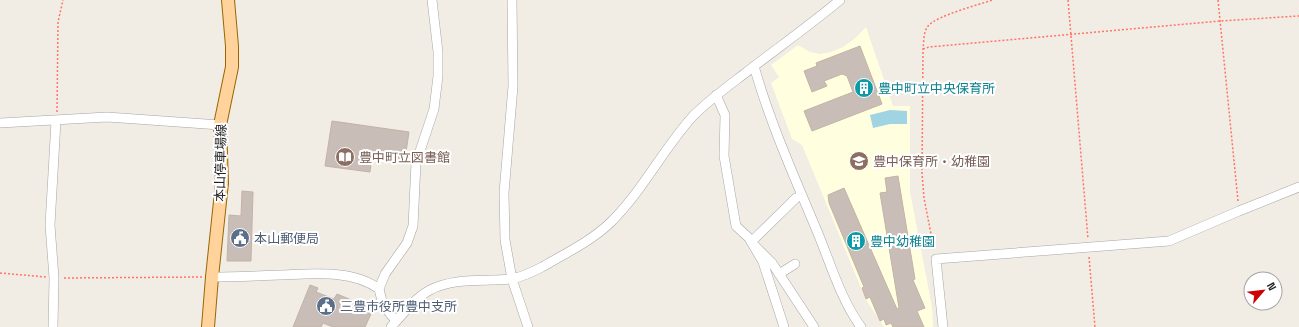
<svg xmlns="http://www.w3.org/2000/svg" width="1299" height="327" viewBox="0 0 1299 327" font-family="'Space Grotesk','Noto Sans JP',sans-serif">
	<rect width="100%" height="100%" fill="#f1ece4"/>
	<path fill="#ffffdf" d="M866,27l27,79h17v86l18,94 4,21 1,20h-49l-18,-27 -64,-155 -10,-6 -21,-56 8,-6 -8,-12 27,-20 12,7 10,2 11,-2 12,-5 11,-8z"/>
	<path fill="#a0d4e2" d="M890,110l17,1v13h-17l-17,4 -3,-13z"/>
	<path fill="#c9beb7" stroke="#c4b2a5" d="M860,46l22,58 -70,27 -8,-20 49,-19 -6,-16 -5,-2 -18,7 3,5 -15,6 -8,-21 13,-5 -1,-3z
		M332,121l77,11 -4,27 -33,-4 -2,17 -45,-6z
		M898,176l17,103 -2,1 12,28 -8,3 7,16h-31l-2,-4 -5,2 -2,-6 -4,2 -10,-24 -4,2 -4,-11 2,-1 -35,-84 -1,-8 16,-7 53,121 2,-1 -19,-115 7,-1 -2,-14z
		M242,191l11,1 -2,69h-24l2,-46 12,1z
		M310,285l8,3 -2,4 18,7 3,-5 29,12 -2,5 7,3 -6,13h-32l-10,-4 -2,4h-28z"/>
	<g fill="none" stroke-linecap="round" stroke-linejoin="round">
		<defs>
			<path id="minor" d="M512,0l1,86 -9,107 1,47 7,39 16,48
				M754,66c16,57 40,110 63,165 13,31 24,69 44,96
				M716,95l9,20 -1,41 12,70 13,12 14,24 21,65
				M0,123l107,-6 113,8
				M796,198l-45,44 21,21 42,64
				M779,274l16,-10
				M212,277c22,0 45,-1 68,-2 31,-1 73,-6 99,14
				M396,321l-13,-16 -4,-16 6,-15 22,-31 6,-17 3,-63 18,-54 4,-33v-24l-6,-52
				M53,327l1,-49 -4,-53 6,-104
				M391,327c12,-13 24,-29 39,-37 25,-13 54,-8 80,-11 11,-1 24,-8 34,-13 22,-13 47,-25 66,-43 32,-31 53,-74 83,-107 16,-16 34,-29 51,-42 32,-25 65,-48 96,-74
				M943,327l-7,-68 233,-18 70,-30 60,-24"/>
			<path id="major" d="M208,327l4,-50 10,-94 -2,-58 12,-58v-21l-4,-46"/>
		</defs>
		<use href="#minor" stroke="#a6a6a6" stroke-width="10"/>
		<use href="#major" stroke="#9a6500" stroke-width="14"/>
		<path stroke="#ff7567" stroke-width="1.5" stroke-dasharray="2 2" stroke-linecap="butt" d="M1068,0l20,239
			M1218,0l20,201
			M923,49l6,-2 291,-26 79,-5
			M57,112l1,-90 5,-22
			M934,249l-10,-51 -2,-25 1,-124c1,-8 0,-18 6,-24 8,-9 51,-21 64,-25
			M1089,257l6,70
			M0,273l46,4
			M64,278l138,-1"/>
		<use href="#minor" stroke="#fff" stroke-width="9"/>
		<use href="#major" stroke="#ffd39b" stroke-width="12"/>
	</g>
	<defs>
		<symbol id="building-disc" viewBox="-11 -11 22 22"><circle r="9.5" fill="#0f9aa8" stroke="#fff"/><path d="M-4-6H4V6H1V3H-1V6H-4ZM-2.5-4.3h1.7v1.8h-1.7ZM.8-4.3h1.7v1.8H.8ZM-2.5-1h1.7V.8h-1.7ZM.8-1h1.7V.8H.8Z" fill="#fff"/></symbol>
		<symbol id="library-disc" viewBox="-11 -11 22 22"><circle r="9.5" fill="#8d6e63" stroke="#fff"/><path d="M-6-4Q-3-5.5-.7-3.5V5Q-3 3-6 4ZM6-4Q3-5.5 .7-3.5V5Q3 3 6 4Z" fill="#fff"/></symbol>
		<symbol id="school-disc" viewBox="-11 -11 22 22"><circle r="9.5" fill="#8d6e63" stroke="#fff"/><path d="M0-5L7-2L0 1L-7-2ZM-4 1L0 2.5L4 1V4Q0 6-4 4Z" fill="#fff"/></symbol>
		<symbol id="civic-disc" viewBox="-11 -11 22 22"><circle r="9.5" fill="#5c6f8a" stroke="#fff"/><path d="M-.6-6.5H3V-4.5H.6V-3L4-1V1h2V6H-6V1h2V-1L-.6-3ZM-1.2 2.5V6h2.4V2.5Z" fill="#fff"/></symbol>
	</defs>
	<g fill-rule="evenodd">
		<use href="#building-disc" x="853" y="77" width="22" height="22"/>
		<use href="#library-disc" x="334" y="146" width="22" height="22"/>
		<use href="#school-disc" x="848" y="150" width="22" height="22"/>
		<use href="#civic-disc" x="229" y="227" width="22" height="22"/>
		<use href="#building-disc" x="845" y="230" width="22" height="22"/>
		<use href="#civic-disc" x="315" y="295" width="22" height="22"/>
	</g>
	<g text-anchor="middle" stroke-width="4" stroke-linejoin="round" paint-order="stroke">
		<g font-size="13" fill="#0d838f" stroke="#fff" text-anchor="start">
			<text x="878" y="93">豊中町立中央保育所</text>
			<text x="870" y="246">豊中幼稚園</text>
		</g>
		<g font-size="13" fill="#785e54" stroke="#fff" text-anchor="start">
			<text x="359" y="162">豊中町立図書館</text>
			<text x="873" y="166">豊中保育所・幼稚園</text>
		</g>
		<g font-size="13" fill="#1f1f1f" stroke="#fff">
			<text transform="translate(220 163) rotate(-89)" y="5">本山停車場線</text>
		</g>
		<g font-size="13" fill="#4e5e75" stroke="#fff" text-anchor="start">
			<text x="254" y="243">本山郵便局</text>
			<text x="340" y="311">三豊市役所豊中支所</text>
		</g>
	</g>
	<g transform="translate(1263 291) rotate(62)"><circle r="19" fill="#ffffff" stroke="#a5a5a5"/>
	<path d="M0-3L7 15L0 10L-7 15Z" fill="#ce0002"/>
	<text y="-6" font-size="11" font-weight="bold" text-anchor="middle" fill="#1f1f1f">N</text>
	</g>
</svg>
